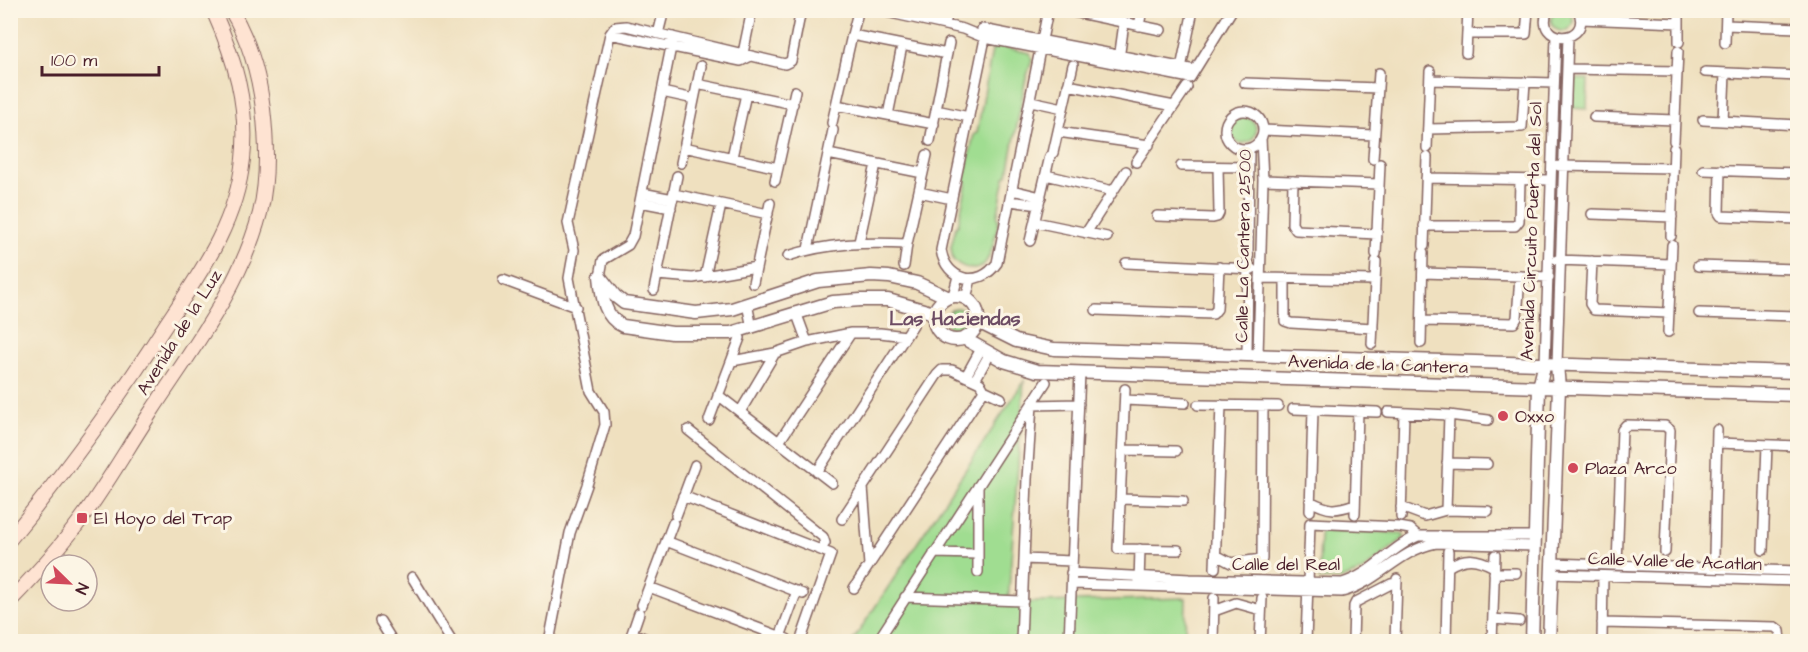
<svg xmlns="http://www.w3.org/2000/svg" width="1808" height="652" viewBox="0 0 1808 652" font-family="'Architects Daughter',sans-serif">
	<rect width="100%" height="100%" fill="#fcf5e5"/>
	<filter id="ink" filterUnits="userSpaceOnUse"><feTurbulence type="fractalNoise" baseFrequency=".0167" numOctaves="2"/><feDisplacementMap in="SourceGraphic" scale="12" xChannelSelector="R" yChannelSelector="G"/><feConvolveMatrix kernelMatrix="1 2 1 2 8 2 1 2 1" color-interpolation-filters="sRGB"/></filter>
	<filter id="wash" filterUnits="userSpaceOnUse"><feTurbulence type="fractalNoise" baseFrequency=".008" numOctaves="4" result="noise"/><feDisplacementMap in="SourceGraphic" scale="24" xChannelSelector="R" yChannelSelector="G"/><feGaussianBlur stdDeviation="1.35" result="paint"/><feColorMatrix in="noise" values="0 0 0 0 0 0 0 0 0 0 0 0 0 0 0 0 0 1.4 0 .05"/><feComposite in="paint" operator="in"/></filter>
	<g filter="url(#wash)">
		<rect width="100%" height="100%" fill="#efe0bf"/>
		<path fill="#a0dd91" stroke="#757e5e" stroke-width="1.5" d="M1551 20a11 11 0 1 1 22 0a11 11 0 1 1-22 0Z
			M999,46l31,7 2,7 -7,22 -17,92 -3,3 -8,41 2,1c-6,26 -10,69 -46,41l-2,-13 5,-21 2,-1 9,-43 -3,-2 10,-46 3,-1 15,-83z
			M1574,79h14l-1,30 -15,-1z
			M1230 130a13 13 0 1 1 26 0a13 13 0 1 1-26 0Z
			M946 319a11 11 0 1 1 22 0a11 11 0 1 1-22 0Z
			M1024,381l-16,222 178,-5 -1,43 -333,1z
			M1320,530l81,3 3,2v3l-42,33 -20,8h-23z"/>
	</g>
	<g filter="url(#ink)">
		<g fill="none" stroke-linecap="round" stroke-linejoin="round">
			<defs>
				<path id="minor" d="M714,10l5,1
					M877,10l86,19 22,9 205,40 42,-68
					M1548,10c-16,36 46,35 30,0
					M1074,12l87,18
					M1581,19l98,4
					M945,25l3,-15
					M1726,25l72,3
					M1139,26l3,-16
					M982,29l213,41
					M987,29l-46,221c5,31 38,39 56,13l51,-253
					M610,34l131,27 8,-4
					M658,34l6,-24
					M1467,34h59l2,-24
					M852,35l5,-19
					M1679,42v-32
					M1725,43l1,-33
					M1466,53l2,-43
					M742,58l10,-48
					M1119,59l5,-36
					M1567,69l110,2
					M1705,72l93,4
					M1180,73l13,-63
					M1430,80l124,3
					M1245,83l133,5
					M697,84l96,20
					M1068,85l106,21
					M662,92l32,7
					M1031,101l32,7
					M836,105l98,19
					M936,110l33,7
					M1225 130a19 19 0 1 1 38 0a19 19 0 1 1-38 0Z
					M888,115l14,-69
					M1594,117l81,3
					M1703,120l95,5
					M1723,121l2,-48
					M832,123l20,-88 95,19
					M1428,129l94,-2 3,-45
					M1263,130l111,5
					M1058,132l91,13
					M930,141l19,-98
					M1674,141l4,-90
					M684,147l94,21
					M1427,148l3,-77
					M1053,153l20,-88
					M828,154l95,19
					M732,157l14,-63
					M1373,159l6,-86
					M1136,162l51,-75
					M681,163l20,-97
					M1181,166l67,1
					M1559,166l114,2
					M1703,170l95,3
					M1720,170l-1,43 2,3 77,3
					M1046,175l67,16
					M1426,178l125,2
					M1263,180l116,4
					M775,181l20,-90
					M1293,181l-1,43 4,6 81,4
					M1012,190l29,7
					M919,192l33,7
					M642,193l31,6
					M674,194l94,20
					M1010,201l29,4
					M640,202l31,6
					M1592,214l80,3
					M1157,216l56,2 4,-1 2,-4 -1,-46
					M1035,222l72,15
					M1424,226h91l4,-5 1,-41
					M1086,233l40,-62
					M1671,236l3,-88
					M1030,241l20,-85
					M859,242l17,-78
					M1424,246l3,-89
					M808,249l25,-119
					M1376,254l4,-90
					M788,256c39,-13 78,-14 119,-12
					M1557,260l114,4
					M1592,261l-2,43 4,6 75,3
					M1126,263l126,6
					M904,266l3,-22 20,-89
					M1698,266l100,3
					M1423,273l126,4
					M657,275l36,3 63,-11
					M600,276l3,-16 25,-15 5,-9 40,-199
					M705,277l16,-72
					M1260,278l115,2
					M1285,279v42l6,2 82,5
					M503,280l73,27
					M753,283l17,-80
					M654,290l23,-114
					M953,296l5,-20
					M966,298l5,-19
					M747,304l5,24
					M1096,310l117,4 4,-5 2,-42
					M796,312l11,30
					M1699,313l99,3
					M1422,321l92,2 3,-5 3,-42
					M1668,332l4,-87
					M1421,343l2,-90
					M1372,344l4,-83
					M1247,355l2,-206
					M1258,355l5,-175 -2,-42
					M732,361l43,-8 32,-11 44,-9h29l26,3
					M1545,363l11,-327
					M1557,364l11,-327
					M966,376l15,-27
					M975,380l15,-27
					M1125,389l-7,160 60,1
					M718,395l114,88
					M1125,400l60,3
					M1198,405l80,1
					M1293,409l84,3
					M740,412l35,-59
					M1388,412l61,3 39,5
					M709,420l31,-82
					M688,430l135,107 2,6 -4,6
					M779,442l72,-109
					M1717,443l81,3
					M1123,450l53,1
					M1447,463l40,1
					M817,472l96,-147
					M863,487l6,78
					M683,496l148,58 -31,88
					M1120,499l63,2
					M1310,501c19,10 25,10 45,3
					M1401,507l24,9 21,-6 42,1
					M1446,510l3,-95
					M1310,511l3,-101
					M1355,514l3,-103
					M676,516l19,-51
					M1401,517l3,-104
					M842,519l95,-144 5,-5h10l28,13 4,7 17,8
					M666,541l137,53
					M1763,550l4,-105
					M934,553l44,1
					M1216,555l15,8 31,-4 1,-152
					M1714,556l3,-126
					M1024,559l48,2
					M1551,563l247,8
					M1617,565l5,-135 4,-5 39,1 5,4 -5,122
					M1448,567c17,-11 29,-9 46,0
					M1215,568l6,-163
					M978,572v-86
					M1071,573l119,6 152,4c30,-8 48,-36 76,-47h118
					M1494,573h22
					M1551,574l247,7
					M412,577l40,65
					M1139,583l1,-34
					M1072,584l270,8c35,-9 57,-42 94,-49l99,3
					M649,587l138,52
					M854,588l130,-198
					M905,597l118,4
					M642,605l31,-82
					M1214,611l22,-8 25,7
					M1493,619l26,2
					M380,621l13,21
					M1602,623l173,4 5,4 1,11
					M632,633l22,9
					M780,637l17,-46
					M549,642l21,-109 17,-48 18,-60 -1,-13 -13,-21 -22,-113 5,-28 -6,-27 42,-189 5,-7 11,-1 159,38 6,-3 10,-51
					M629,642l10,-29
					M877,642l169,-260
					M1021,642l6,-163 5,-74 47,-1
					M1069,642l11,-270
					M1213,642l1,-44
					M1260,642l2,-44
					M1306,642l4,-119 89,4 11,2 8,7
					M1353,642l1,-36 2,-4 35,-18 6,-1
					M1395,642l2,-63
					M1446,642l2,-91
					M1492,642l3,-87
					M1602,642l1,-66"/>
				<path id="tertiary" d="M600,276c2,19 3,41 23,50l49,7h59l102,-31 28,-2h27l46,13
					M601,278l14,18 9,7 72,10 36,-4 86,-28 53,-5 18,1 28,6 30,14
					M934 318a22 22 0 1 1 44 0a22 22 0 1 1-44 0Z
					M978,322l38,19 38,8 744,23
					M965,339l39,22 33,10 761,24
					M1532,642l7,-255 6,-24
					M1549,642l10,-254 -2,-24"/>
				<path id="secondary" d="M10,539c56,-68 108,-139 155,-213 35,-53 71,-101 78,-167 6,-53 -8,-100 -30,-149
					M10,601c26,-27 50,-53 72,-83 25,-34 46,-71 69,-106 41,-63 90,-126 109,-199 8,-33 7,-70 3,-104 -4,-34 -14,-69 -32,-99"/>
			</defs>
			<use href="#minor" stroke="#84635f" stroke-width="12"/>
			<use href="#tertiary" stroke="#84635f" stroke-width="15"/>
			<use href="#secondary" stroke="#84635f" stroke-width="16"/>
			<use href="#minor" stroke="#fff" stroke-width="9"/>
			<use href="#tertiary" stroke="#fff" stroke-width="12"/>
			<use href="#secondary" stroke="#fee3d2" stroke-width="14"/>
		</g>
	</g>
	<g fill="#d1495b" stroke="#fcf5e5" stroke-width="2">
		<circle cx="1503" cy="416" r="6"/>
		<circle cx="1573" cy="468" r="6"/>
		<rect x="76" y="512" width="12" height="12" rx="3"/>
	</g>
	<g text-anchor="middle" stroke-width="6" stroke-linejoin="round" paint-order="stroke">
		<g font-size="18" fill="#4a1f2b" stroke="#fcf5e5">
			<text transform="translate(1531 231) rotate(-88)" y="6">Avenida Circuito Puerta del Sol</text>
			<text transform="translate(1243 246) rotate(-89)" y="6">Calle La Cantera 2500</text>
			<text transform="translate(179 332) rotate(-58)" y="6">Avenida de la Luz</text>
			<text transform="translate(1378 364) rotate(2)" y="6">Avenida de la Cantera</text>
			<text transform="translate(1675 561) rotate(2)" y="6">Calle Valle de Acatlan</text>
			<text x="1286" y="570">Calle del Real</text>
		</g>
		<g font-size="18" fill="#4a1f2b" stroke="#fcf5e5" text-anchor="start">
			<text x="1515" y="422">Oxxo</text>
			<text x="1585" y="474">Plaza Arco</text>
			<text x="94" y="524">El Hoyo del Trap</text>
		</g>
		<g font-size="20" font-weight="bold" fill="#6d4c64" stroke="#fcf5e5">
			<text x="955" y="325">Las Haciendas</text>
		</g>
	</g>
	<rect width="1808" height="652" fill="none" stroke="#fcf5e5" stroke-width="36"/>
	<g transform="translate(69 583) rotate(114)"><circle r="28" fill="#fcf5e5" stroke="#b59f9b" stroke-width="1.5"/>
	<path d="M0-4.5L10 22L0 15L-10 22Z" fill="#d1495b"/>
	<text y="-9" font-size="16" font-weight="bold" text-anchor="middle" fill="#4a1f2b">N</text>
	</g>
	<path d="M42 66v9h117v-9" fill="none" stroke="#4a1f2b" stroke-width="3"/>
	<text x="51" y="66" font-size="18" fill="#4a1f2b" stroke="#fcf5e5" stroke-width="4.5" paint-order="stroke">100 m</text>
</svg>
